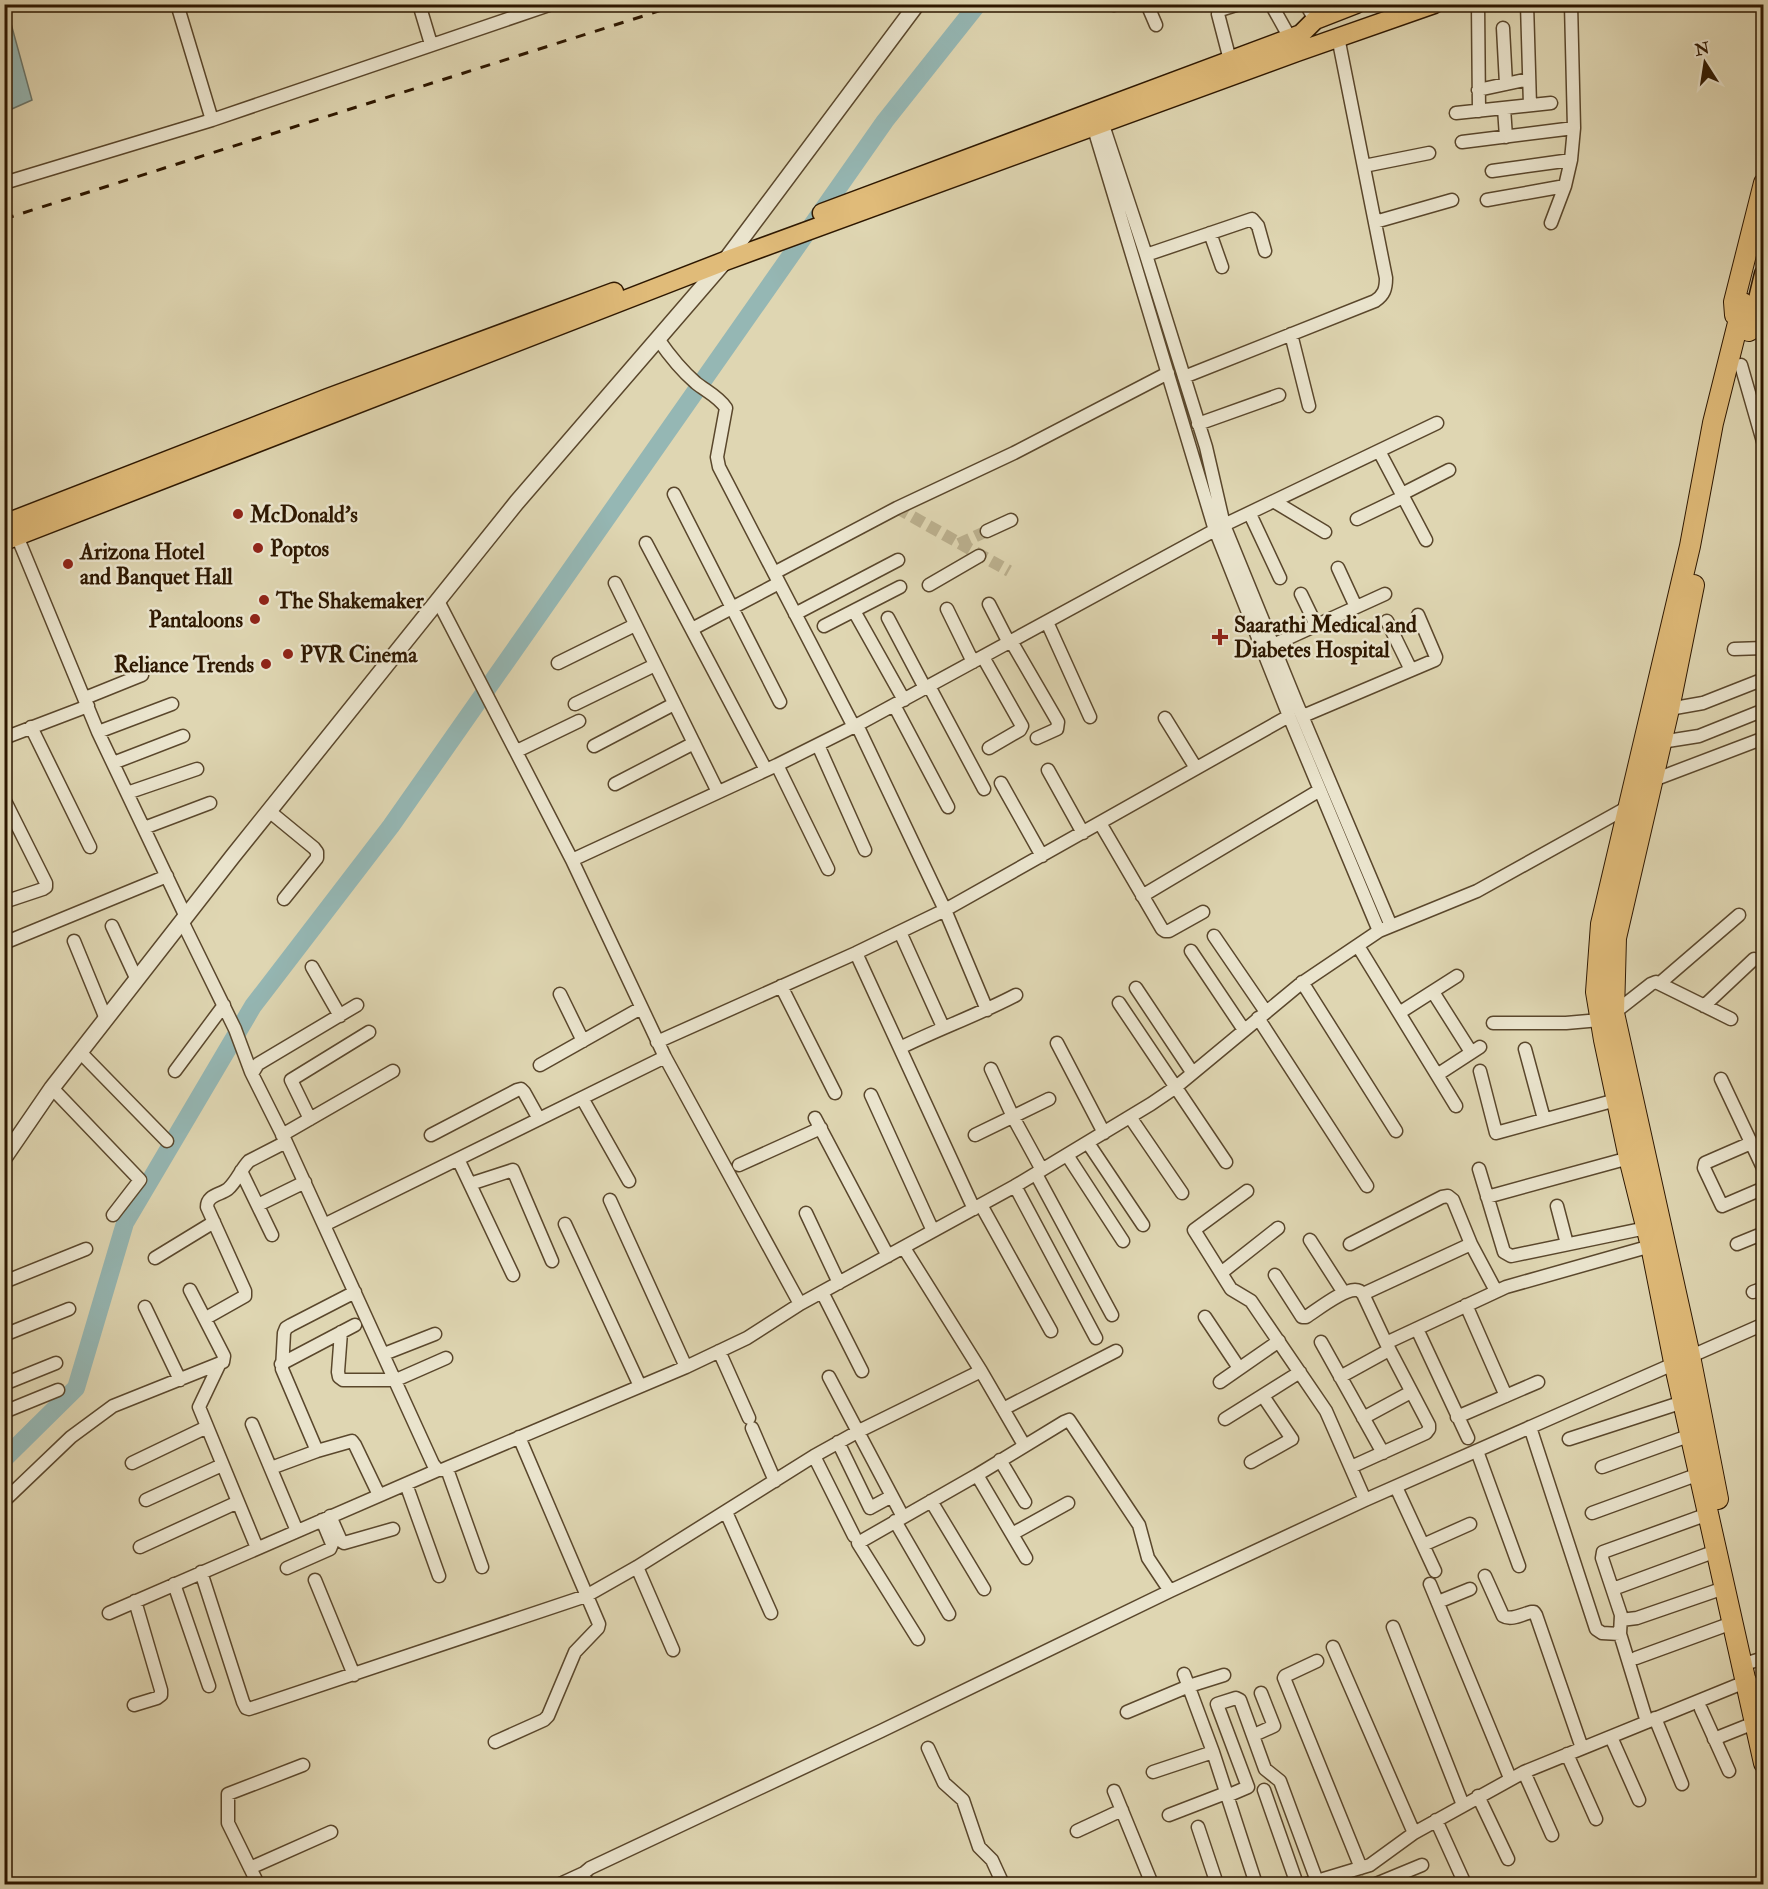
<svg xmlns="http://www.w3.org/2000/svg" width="1768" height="1889" viewBox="0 0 1768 1889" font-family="'IM FELL Double Pica',serif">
	<rect width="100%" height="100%" fill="#dfd6b2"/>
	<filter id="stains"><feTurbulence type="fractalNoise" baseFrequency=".00333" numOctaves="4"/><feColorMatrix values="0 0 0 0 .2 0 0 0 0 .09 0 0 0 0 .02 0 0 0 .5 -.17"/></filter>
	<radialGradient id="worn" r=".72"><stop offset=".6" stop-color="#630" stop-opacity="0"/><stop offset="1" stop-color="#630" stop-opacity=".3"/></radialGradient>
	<path fill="#95b7b4" stroke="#6b776c" stroke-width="1.5" d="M5,9h2l25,91 -27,12z"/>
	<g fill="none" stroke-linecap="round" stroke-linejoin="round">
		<path stroke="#95b7b4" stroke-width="18" d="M4,1459l72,-71 49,-165 128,-217 138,-180 494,-705 93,-117"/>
		<path stroke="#bbb08e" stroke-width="12" stroke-dasharray="12 6" stroke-linecap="butt" d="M897,508l112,63
			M959,544l28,-13"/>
		<defs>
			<path id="minor" d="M177,4l35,116
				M419,4l12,40
				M1147,4l9,21
				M1271,4l19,34
				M1306,4l9,16
				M1478,4l1,107
				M1527,4l3,101
				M1114,5l1,-1
				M1503,28l3,56
				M1230,60l-12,-46 2,-4 19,-6
				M1478,90l51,-11
				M1504,108l2,29
				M1456,113l95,-10
				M1100,116l46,139 60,192 18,78 73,179 94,222
				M1092,122l122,405 75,189 90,215
				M1462,142l112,-14
				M1364,166l65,-13
				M1492,171l79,-11
				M4,183l208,-63 340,-116
				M1487,200l78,-14
				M1375,222l77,-22
				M1551,223l14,-37 6,-26 3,-32 -3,-124
				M1210,233l12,34
				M1146,255l106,-36 6,7 7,25
				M1291,334l18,72
				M658,339c11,16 23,31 38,44 10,8 23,14 30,25l-9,49 2,10 135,260
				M1741,365l23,80
				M1184,377l191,-76c9,-6 11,-12 11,-23l-48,-241
				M1198,424l81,-29
				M1379,451l47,89
				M674,494l106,208
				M1402,494l47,-24
				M1275,502l50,30
				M1250,514l30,64
				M1357,519l46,-22
				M1224,525l213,-102
				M987,531l24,-11
				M17,536l81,196 88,185
				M646,543l120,227
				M1338,568l18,39
				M774,573l123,-65 117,-55 154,-80
				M615,583l103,209
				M929,585l50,-29
				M1301,594l15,31
				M438,601l134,259 93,197 135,247
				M989,604l20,39
				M947,609l26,53
				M854,611l50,89
				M795,614l103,-54
				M888,618l37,70
				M1387,621l24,49
				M1047,622l43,95
				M824,626l76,-39
				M692,629l87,-46
				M1011,641l47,81 -1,7 -20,9
				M1273,645l112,-51
				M1734,649l30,-1
				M983,657l39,69 -2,4 -31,18
				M558,663l77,-38
				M929,686l55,103
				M85,698l57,-23
				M575,704l80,-39
				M894,705l54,102
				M1669,709l34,-6 61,-24
				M1303,716l132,-56 1,-3 -18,-42
				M1165,718l31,50
				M857,725l88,185 42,100
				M31,727l59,120
				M98,732l74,-28
				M4,738l84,-32
				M1661,742l38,-6 65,-26
				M818,745l47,105
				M594,746l80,-42
				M517,751l62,-30
				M113,763l70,-27
				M777,765l51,104
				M1048,770l35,63
				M1651,781l113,-43
				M1001,783l41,73
				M615,784l79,-41
				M127,793l70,-24
				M4,799l42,84v4l-3,2 -39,13
				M269,811l45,37 3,4v6l-33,41
				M1100,823l62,106 3,2h4l34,-19
				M144,828l66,-25
				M572,860l205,-95 80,-40 358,-195
				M1142,896l178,-106
				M182,921l53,108 16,43 35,70 147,322 5,6h4l244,-103 61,-29 53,-34 215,-118 136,-82 25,-17 123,-102 80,-54 98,-40 151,-84
				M112,926l25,54
				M900,932l43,95
				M1214,936l52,76
				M74,941l32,78
				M4,943l163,-67
				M1358,946l98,160
				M1191,951l53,79
				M856,953l118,256
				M312,967l28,49
				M1302,982l94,149
				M1660,983l79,-68
				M781,986l54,107
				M1136,988l56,84
				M1433,992l38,60
				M560,994l23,47
				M1119,1003l107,159
				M1704,1006l50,-47
				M1399,1013l58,-37
				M1614,1013l37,-29 5,-2 75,37
				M1258,1018l109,168
				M1493,1023h73l34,-3
				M657,1042l199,-89 89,-43 344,-194
				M1057,1043l47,90
				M900,1048c38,-19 78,-33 116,-53
				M1525,1049l19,70
				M80,1052l87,89
				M540,1065l101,-57
				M991,1069l22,48 29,53
				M175,1071l49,-66
				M1480,1071l16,62 120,-33
				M252,1074l6,-10 99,-59
				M1437,1075l43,-28
				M1721,1079l43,91
				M52,1088l88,92 -27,35
				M871,1095l62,136
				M582,1098l47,83
				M1130,1117l52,76
				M815,1118l73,138
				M310,1119l-19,-39 78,-48
				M282,1135l111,-64
				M431,1135l86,-45 4,-1 3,3 15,27
				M975,1135l74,-36
				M1088,1143l55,82
				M1751,1143l-46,20 -1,5 18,38 42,-18
				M1067,1155l56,86
				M458,1159l55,116
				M739,1165l82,-37
				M1479,1169l25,83 7,4 135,-28
				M241,1171l31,64
				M1036,1174l76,141
				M470,1184l43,-14 39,91
				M1015,1186l81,152
				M1247,1191l-53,39 37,59 20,12 75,110 39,89
				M1487,1197l142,-39
				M610,1200l76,167
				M258,1205l47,-23
				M981,1205l70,126
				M1557,1206l10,38
				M806,1213l33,70
				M565,1224l75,162
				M324,1225l341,-168
				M1310,1240l34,53
				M1350,1244l92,-47 6,-1 5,4 18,44 25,47
				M1737,1244l27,-11
				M904,1248l77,123 43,74
				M155,1258l59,-36
				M1221,1273l57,-45
				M1275,1275l27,42h4c11,-7 36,-27 49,-27 4,0 5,1 8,4l23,49 43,82v4l-3,4 -75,34
				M4,1282l82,-33
				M822,1292l40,79
				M1753,1292l11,-4
				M1363,1294l108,-50
				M1466,1305l40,91
				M145,1307l35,73
				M1205,1317l34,51
				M206,1318l39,-22v-5l-38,-84c0,-12 13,-12 21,-18 9,-8 13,-20 21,-28l37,-19
				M1417,1329l51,109
				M341,1332l-3,40 1,5 4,3h53l50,-22
				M4,1335l65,-26
				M1321,1342l62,111
				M1386,1343l120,-56 145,-41
				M719,1351l30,67
				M384,1354l51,-20
				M281,1364l74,-39
				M219,1365l-20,42 58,141
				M829,1377l74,140
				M1340,1377l49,-27
				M1220,1382l59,-41
				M4,1384l52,-21
				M1003,1409l113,-58
				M4,1412l54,-22
				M1457,1417l81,-35
				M1363,1418l48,-26
				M1225,1419l75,-47
				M252,1424l45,107
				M1530,1427l66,202 6,4 18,1 27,88
				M752,1428l23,53
				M1569,1439l114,-37
				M838,1442l32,66 22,-12
				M317,1451l-35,-82 2,-36 2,-5 5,-3 64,-33
				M1477,1451l42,115
				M814,1456l40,80
				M1000,1460l25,42
				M1251,1462l41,-23 -29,-43
				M132,1463l75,-36
				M1602,1467l89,-32
				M271,1468l46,-17 35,-10 3,4 24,50
				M447,1469l35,98
				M977,1475l49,83
				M406,1484l33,92
				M1396,1487l39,84
				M146,1500l76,-35
				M4,1501l67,-64 42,-31 110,-44 1,-6 -34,-66
				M931,1501l53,88
				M726,1512l45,101
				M1592,1513l107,-39
				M330,1516l11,25 3,2 49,-14
				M895,1521l54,93
				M1012,1534l56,-31
				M1423,1545l47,-21
				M140,1547l98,-45
				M637,1567l36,83
				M287,1568l43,-19 2,-5 -10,-24
				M201,1572l42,130 3,6 3,1 337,-113 51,-29 177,-111 45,-25 122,-60
				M1485,1576l18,40c8,5 20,-2 28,-4h3l2,3 46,133
				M315,1580l39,95
				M174,1584l35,102
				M1430,1584l80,194
				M1613,1589l103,-38
				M1438,1602l32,-13
				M109,1613l329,-143
				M1621,1620l16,-2 87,-30
				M1393,1627l70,178
				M1620,1634l1,-19 -19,-57 1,-6 105,-38
				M918,1639l-60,-96 119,-68 87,-53 5,-2 70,105 9,33 22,33
				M1333,1647l81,186
				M1636,1658l96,-35
				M1317,1661l-32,15 -1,2 77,190
				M1741,1665l23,-7
				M1184,1674l29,78 43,132
				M1757,1691l7,-2
				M134,1705l23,-7 4,-3v-5l-26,-89
				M1701,1709l28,62
				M1127,1712l62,-26 35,-11
				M1655,1718l27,66
				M1254,1735l20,-9 -13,-33
				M1611,1737l28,63
				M1714,1739l40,-16
				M495,1742l49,-22 4,-4 27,-64 23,-24 1,-4 -80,-187
				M928,1748l16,35 19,17 16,47 13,13 11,24
				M1567,1754l29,65
				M1153,1772l60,-20
				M1524,1772l28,63
				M1264,1790l33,94
				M1114,1791l38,93
				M1227,1796l21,-9 -30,-80 -1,-3 3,-1 16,-5 4,2 25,69 15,12 37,100
				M1478,1796l30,63
				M1169,1815l57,-22
				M1436,1820l29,64
				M1198,1827l19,57
				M1077,1831l45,-21
				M250,1868l81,-36
				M258,1884l-30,-61v-29l75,-29
				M560,1884l24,-11
				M586,1884l-2,-11 6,-5 291,-137 289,-140 195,-91 399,-176
				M1307,1884l63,-19 44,-32 110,-61 226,-92
				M1376,1884l46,-19"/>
			<path id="tertiary" d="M4,1158l48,-70 181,-232 284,-354 208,-241 192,-257"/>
			<path id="primary" d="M822,213l479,-179 14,-14 41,-16
				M1756,307l8,-33
				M4,524l324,-126 286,-106
				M4,541l721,-280 572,-209 137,-48"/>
			<path id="trunk" d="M1743,303l-30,120 -23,123 -89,378 -5,68 8,48 25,118 22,88 23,116 90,401
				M1735,315l-1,-13 30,-119
				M1749,331l15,-23
				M1694,585l-25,124 -53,229 -2,75 76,343 28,143"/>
		</defs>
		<use href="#minor" stroke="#5a472c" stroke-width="15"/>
		<use href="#tertiary" stroke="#5a472c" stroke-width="18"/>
		<use href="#primary" stroke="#2d1700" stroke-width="21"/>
		<use href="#trunk" stroke="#2d1700" stroke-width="22"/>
		<use href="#minor" stroke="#eae4cd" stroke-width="12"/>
		<use href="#tertiary" stroke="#eae4cd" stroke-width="15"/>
		<use href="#primary" stroke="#e0bb79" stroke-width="18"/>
		<use href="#trunk" stroke="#e0bb79" stroke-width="20"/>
		<path stroke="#2d1700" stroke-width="3" stroke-dasharray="10 10" stroke-linecap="butt" d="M4,219l677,-215"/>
	</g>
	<g fill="#8f2418" stroke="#eae4cd" stroke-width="2">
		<circle cx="238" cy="514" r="6"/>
		<circle cx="258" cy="548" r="6"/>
		<circle cx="68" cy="564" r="6"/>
		<circle cx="264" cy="600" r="6"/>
		<circle cx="255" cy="619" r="6"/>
		<path d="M1217 628h6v6h6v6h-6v6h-6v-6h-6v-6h6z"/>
		<circle cx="288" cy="654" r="6"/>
		<circle cx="266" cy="664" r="6"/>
	</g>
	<g text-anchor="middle" stroke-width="5" stroke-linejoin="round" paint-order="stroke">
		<g font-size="22" font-weight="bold" fill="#2d1700" stroke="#eae4cd" text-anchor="start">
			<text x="250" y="522">McDonald's</text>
			<text x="270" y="556">Poptos</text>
			<text x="80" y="559">Arizona Hotel<tspan x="80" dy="25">and Banquet Hall</tspan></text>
			<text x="276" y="608">The Shakemaker</text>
			<text x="243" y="627" text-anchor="end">Pantaloons</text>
			<text x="1234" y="632">Saarathi Medical and<tspan x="1234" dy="25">Diabetes Hospital</tspan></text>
			<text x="300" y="662">PVR Cinema</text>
			<text x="254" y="672" text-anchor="end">Reliance Trends</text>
		</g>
	</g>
	<rect width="1768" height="1889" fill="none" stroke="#dfd6b2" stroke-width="24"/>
	<rect x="6" y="6" width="1756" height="1877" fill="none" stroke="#2d1700" stroke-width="3"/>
	<rect x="12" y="12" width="1744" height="1865" fill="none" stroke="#2d1700" stroke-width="1.5"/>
	<g transform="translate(1705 63) rotate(348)" stroke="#eae4cd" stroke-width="4.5" paint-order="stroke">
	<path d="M0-4.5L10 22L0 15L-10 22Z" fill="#2d1700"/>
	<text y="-9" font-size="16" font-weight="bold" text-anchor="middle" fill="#2d1700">N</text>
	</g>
	<rect width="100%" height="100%" filter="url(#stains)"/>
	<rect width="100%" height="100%" fill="url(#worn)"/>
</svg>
